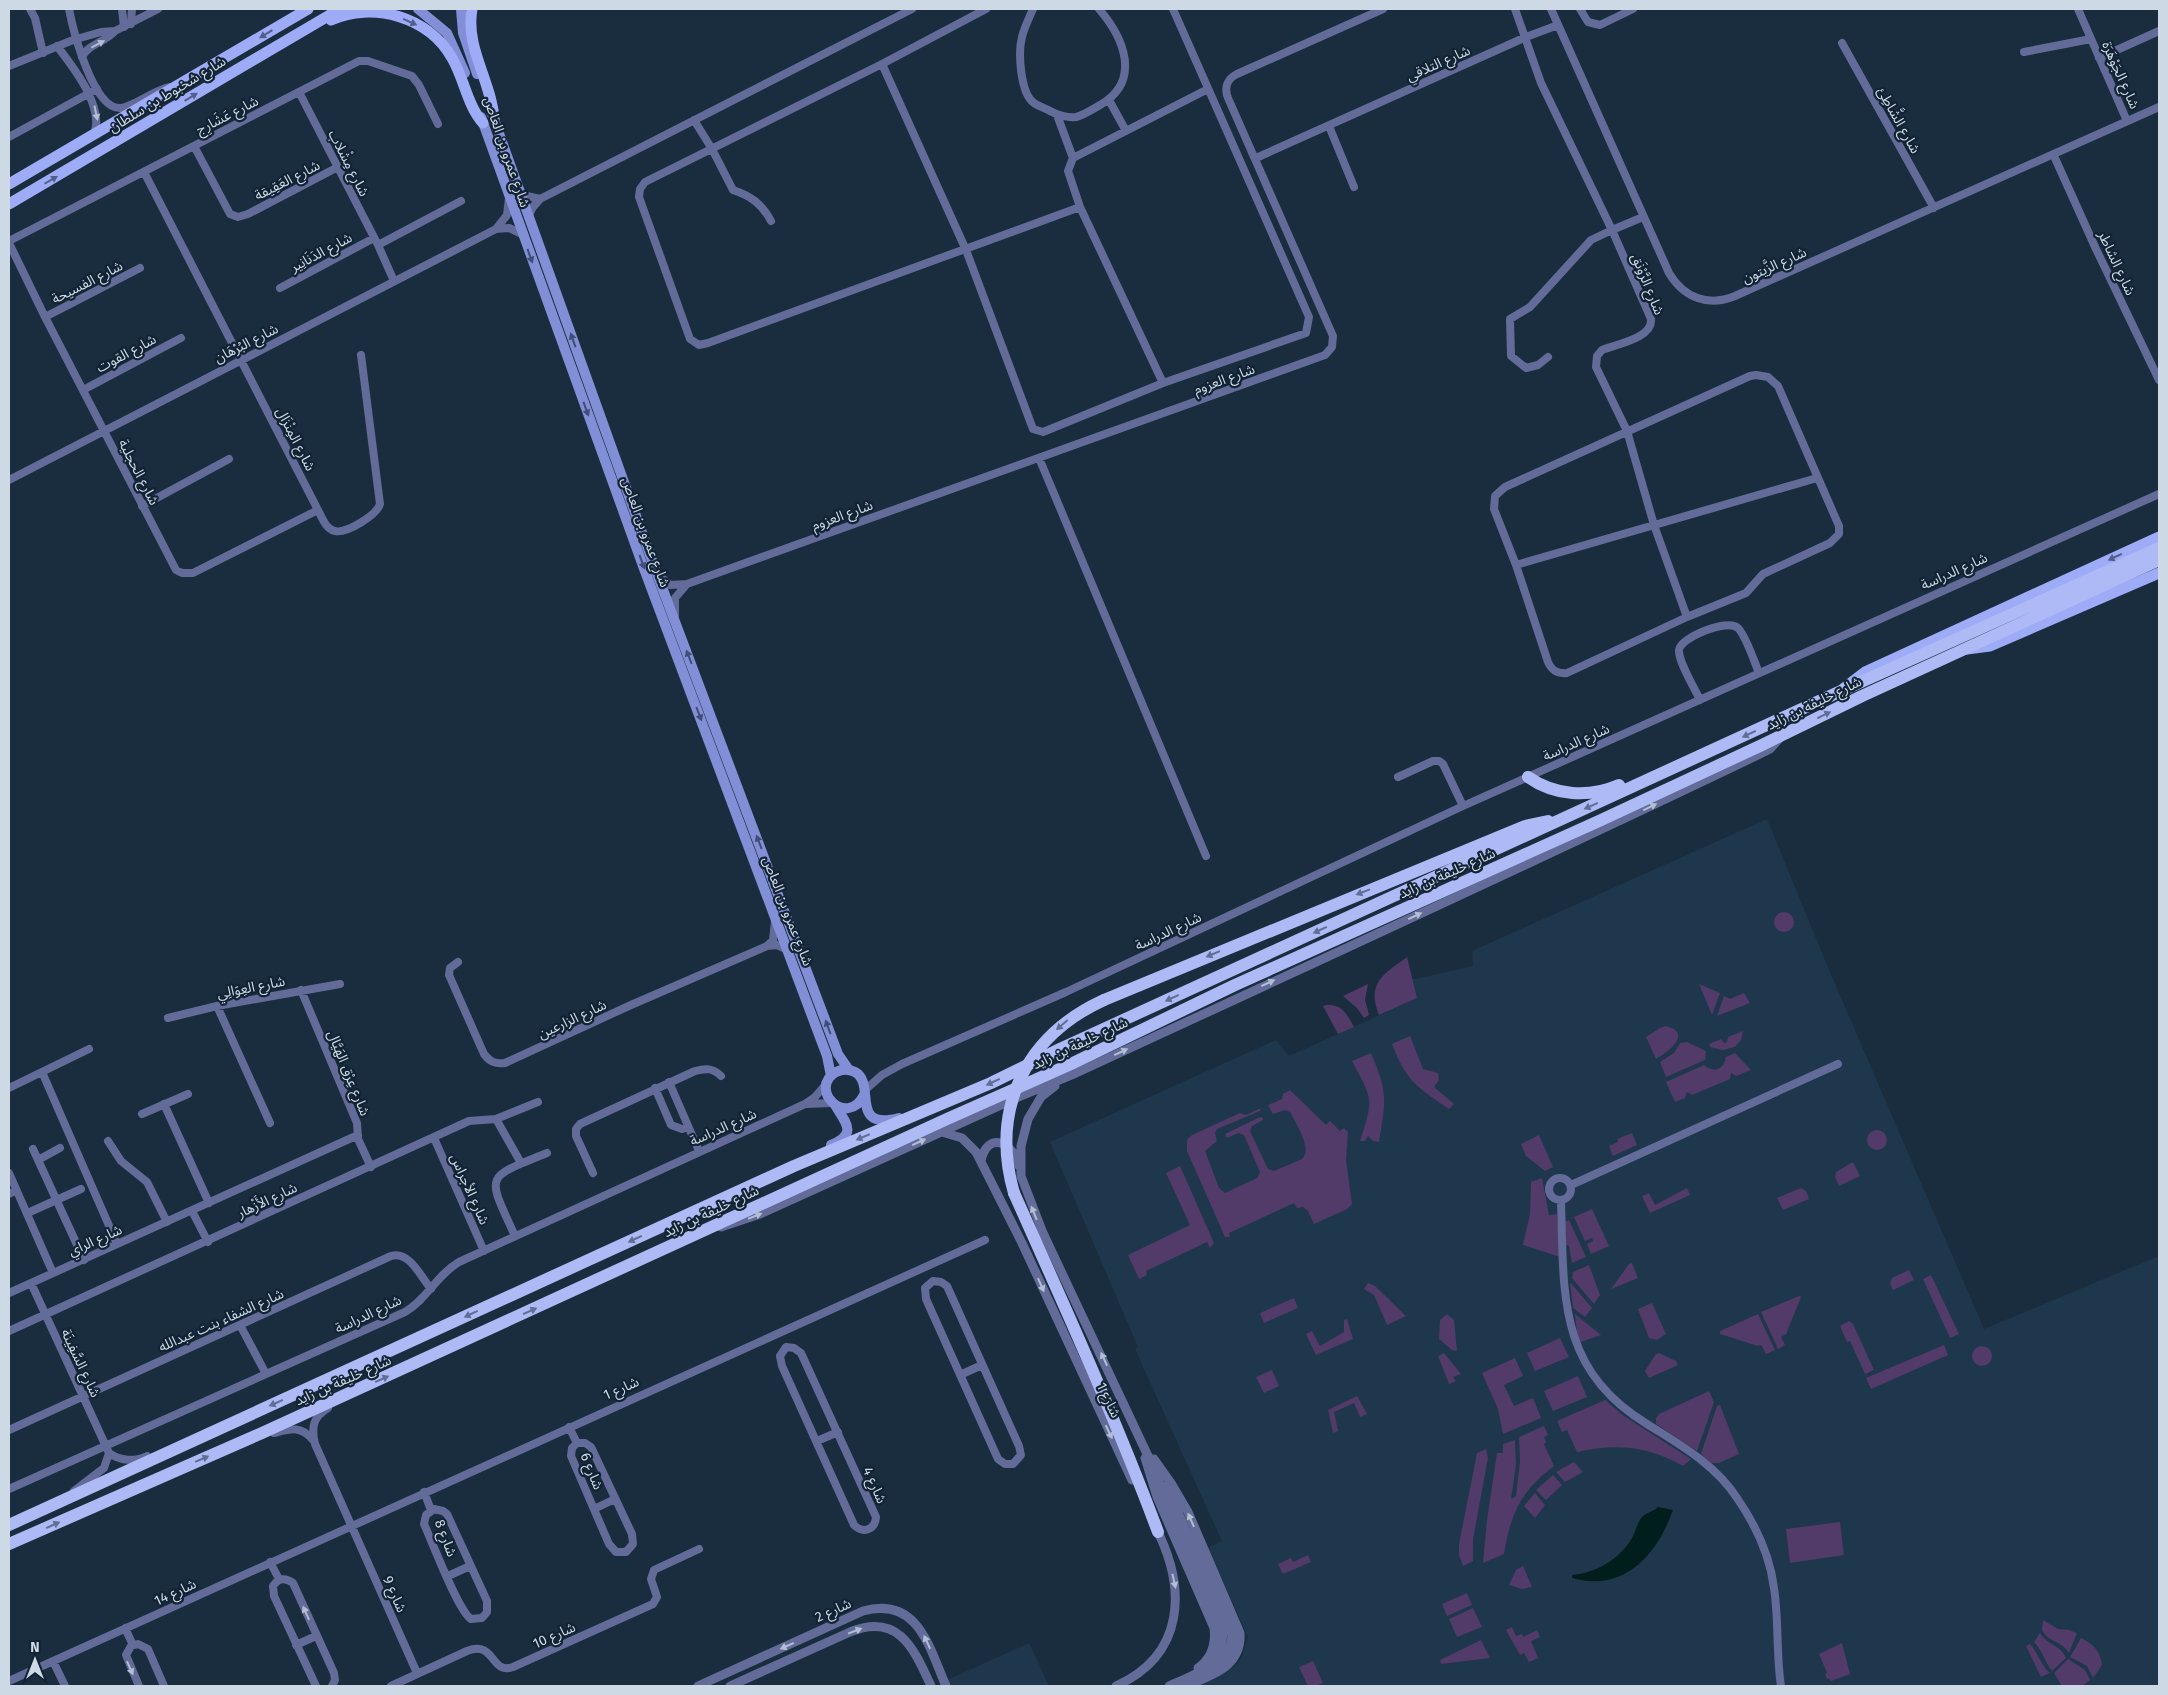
<svg xmlns="http://www.w3.org/2000/svg" width="2168" height="1695" viewBox="0 0 2168 1695" font-family="'Fira Sans','Noto Sans Arabic',sans-serif">
	<rect width="100%" height="100%" fill="#1a2d3e"/>
	<path fill="#1f374d" d="M1767,819l62,151 155,359 175,-73v430h-964l39,-19 8,-10 6,-20 -40,-89 14,-7 -87,-192 3,-2 -88,-205 226,-102 13,16 73,-33 55,-25 -6,-18 62,-14 -1,-15z
		M1029,1643l20,43h-115z"/>
	<path fill="#523a69" d="M1774 922a10 10 0 1 1 20 0a10 10 0 1 1-20 0Z
		M1407,957l10,41 -38,17c-13,-32 5,-41 28,-58z
		M1368,984l-3,16 4,15 -5,3 -7,-10 -14,-12z
		M1699,984l21,9 -8,22z
		M1744,993l6,10 -33,13 7,-20 6,3z
		M1327,1005c15,-1 20,9 27,22l-16,7 -15,-28z
		M1666,1026c28,7 1,27 -10,33l-10,-22 14,-9z
		M1743,1031l-2,9 -6,7 -13,3 -12,-3 -1,-3 12,-5 3,4 3,-1 1,-5z
		M1410,1036l13,33 15,4 1,7 -5,7 20,17 -5,5c-32,-22 -43,-28 -57,-65z
		M1687,1042l19,9 -1,9 -39,17 -6,-15 14,-9 6,-10z
		M1371,1053c17,40 15,46 8,89l-6,-1 -5,-5 -3,5h-5c14,-44 13,-40 -8,-80z
		M1735,1053l16,17 -15,6 -5,-3 -1,6 -38,16 -5,-3 -2,6 -10,4 -9,-20 38,-17c10,9 20,4 22,-8z
		M1290,1090l36,35 4,-4 10,10 4,-3 4,4 -2,28 6,44 -5,5 -33,15 -6,-13 -5,-4 -6,1 -3,-5 -65,30 1,4h-5l-38,-86v-11l5,-5 48,-22 6,2 15,-7 -1,3 -43,18 -2,4 2,8 -12,10 14,37 6,5 32,-15 3,-6 -16,-37 -6,-2 -11,5 -2,-4 35,-17 3,1v2l-11,6 -2,5 18,38 6,2 28,-12c11,-10 -6,-35 -12,-47l-5,-2 -12,4 -5,-9 14,-6 1,-5z
		M1867 1140a10 10 0 1 1 20 0a10 10 0 1 1-20 0Z
		M1632,1133l5,12 -24,11 -4,-10 9,-4 -1,-3z
		M1539,1135l14,32 -8,4 -19,-15 -5,-12z
		M1853,1162l7,14 -21,10 -4,-9 1,-5z
		M1180,1166l34,77 -4,5 -3,-6 -61,29 1,4 -8,4 -11,-24 62,-30 -24,-52z
		M1542,1178l7,37 8,-1 3,43 -37,-12 7,-31 1,-32z
		M1687,1188l3,7 -40,18 -8,-17 7,-3 6,12z
		M1801,1188l5,3 3,8 -26,11 -6,-12z
		M1592,1209l17,37 -18,8 -4,-10 6,-3 -1,-3 -7,3 -11,-24z
		M1569,1220l17,37 -14,6 -3,-17 -3,-1 -1,-23z
		M1632,1263l6,15 -27,11 18,-25z
		M1589,1265l11,30 -6,9 -22,-26 1,-6z
		M1909,1270l5,10 -21,10 -3,-6 2,-6z
		M1931,1275l28,59 -9,4 -27,-59z
		M1570,1282l22,26 -7,9 -12,-9z
		M1368,1283l7,3 31,30 -19,9 -13,-30 -10,-6z
		M1799,1296l2,1 -15,37 -5,3 4,8 -7,4 -17,-37z
		M1294,1298l4,10 -34,15 -4,-10z
		M1652,1303l14,31 -9,6 -8,-2 -11,-29z
		M1447,1314l7,6 3,31 -5,-1 -13,-11 1,-19z
		M1575,1314l26,21 -23,8z
		M1758,1314l17,36 -9,4 -5,-9 -3,1 -38,-12v-3z
		M1347,1319l6,20 -37,16 -10,-21 6,-3 8,15 24,-14v-12z
		M1849,1321l4,3 21,46 -9,4 -15,-33 -3,1 -7,-16z
		M1560,1338l9,19 -34,14 -8,-18z
		M1944,1345l4,10 -77,34 -5,-11z
		M1972 1356a10 10 0 1 1 20 0a10 10 0 1 1-20 0Z
		M1444,1353l17,21 -8,3 3,4 -7,3 -11,-28z
		M1659,1353l17,8 2,4 -29,13 -4,-7 11,-17z
		M1515,1358l8,18 -19,9 10,21 19,-8 8,20 -38,16 -5,-25 -16,-36z
		M1272,1370l7,16 -15,7 -8,-16z
		M1578,1376l9,21 -34,14 -9,-20z
		M1709,1391l5,11 -17,49 -41,-27v-6l3,-4z
		M1357,1396l10,18 -7,3 -6,-14 -20,9 4,19 -5,2 -5,-23z
		M1605,1400l19,16 67,43 -8,7c-34,-20 -68,-23 -106,-14l-10,-22 -5,2 -5,-11z
		M1720,1405l19,49 -20,9h-8l-10,-9 16,-48z
		M1544,1426l4,9 -4,2 2,5 -2,2 10,22c-34,26 -43,47 -50,88l-21,9 4,-43 10,-67h6v-9l12,-4 1,25 -5,34 5,-3 4,-35 -1,-24z
		M1486,1449l2,9 -15,81v22l-10,5 -4,-11v-11l18,-91z
		M1574,1462l9,10 -18,10 -9,-10z
		M1553,1475l9,10 -16,15 -10,-10z
		M1535,1493l10,12 -10,13 -11,-12z
		M1840,1522l4,33 -54,8 -4,-34z
		M1308,1555l3,7 -28,12 -5,-10 13,-6 2,4z
		M1523,1566l9,21 -10,2 -13,-4 7,-15z
		M1467,1593l5,12 -25,11 -5,-12z
		M1473,1608l9,19 -25,10 -8,-18z
		M2043,1620l15,9 11,1 8,3 -8,20c-7,-12 -21,-11 -27,-23z
		M1512,1627l4,9 6,-2 1,3 14,-7 3,7 -9,4 7,17 -9,4 -5,-9 -4,2 -14,-25z
		M2040,1633c8,13 21,12 26,25l-14,13c-8,-10 -9,-20 -18,-29z
		M2081,1638c12,6 19,12 21,27l-9,13 -6,-12 -17,-9z
		M1481,1640l9,18 -49,6 -1,-4z
		M1842,1643l8,31 -19,7 -2,-3 -2,1 -2,-5 2,-1 -8,-19z
		M2030,1644c8,9 11,21 20,29l-9,4 -15,-31z
		M2068,1659l17,11 5,10 -8,6h-20l-8,-13z
		M1313,1661l10,22 -8,3h-7l-9,-19z"/>
	<path fill="#001f1c" d="M1658,1507l15,3c-16,45 -49,83 -101,68v-3c24,-2 48,-16 60,-37 4,-7 5,-15 10,-21 5,-5 11,-5 16,-10z"/>
	<g fill="none" stroke-linecap="round" stroke-linejoin="round">
		<path stroke="#636b98" stroke-width="8" d="M30,9l5,9 8,35
			M69,9c4,21 24,100 51,99 11,0 34,-18 50,-21
			M122,9l2,18
			M986,9l-104,55 -237,118 -5,7 -1,8 51,142 9,6 9,-2 372,-136
			M1033,9c-4,9 -9,19 -11,28 -4,15 -2,56 12,66 4,3 11,5 16,8 7,4 18,7 26,6 8,-2 17,-8 24,-12 42,-24 24,-67 -1,-96
			M1515,9l26,74 71,147 -21,10 -61,67 -20,12 1,37 15,12 12,-3 10,-8
			M1551,9l118,264c15,25 39,34 66,23l424,-189
			M1580,9l8,13 12,3 33,-16
			M2078,9l49,112
			M131,24l1,-15
			M1842,43l92,165
			M57,46c16,21 48,61 37,88
			M2024,52l67,-13
			M82,57c6,-13 24,-15 33,-26
			M2099,58l60,-27
			M882,64l84,186 67,179 10,3 120,-49 143,-50 3,-16 -136,-308
			M9,66l64,-26 28,-8 14,-1 43,-22
			M299,92l79,153 16,36
			M1109,100l17,31
			M1057,115l16,43
			M694,120l18,29 21,41c18,6 29,14 38,31
			M1329,126l25,61
			M9,137l88,-48
			M194,146l36,68 8,3 10,-3 90,-47
			M2054,156l42,93 63,131
			M1256,158l270,-121 32,-12
			M144,172l174,338c4,8 8,19 17,21 11,3 42,-16 45,-27l-19,-149
			M520,192l7,4 13,3
			M528,217l5,-10 7,-8 372,-190
			M1643,217l-31,13 39,89c2,19 -34,25 -49,31l-5,6 -1,11 31,64 27,94 33,92
			M496,229l13,-1 13,6
			M9,241l350,-180h9l44,15 7,9 19,39
			M9,243l36,74 131,253 6,3h11l125,-63
			M378,245l83,-44
			M280,288l94,-50
			M45,317l95,-49
			M1756,375l12,2 10,9 61,140v8l-9,9 -67,31 -17,19 -59,24 -120,56c-9,1 -15,-2 -19,-11l-32,-97 -22,-56 1,-13 10,-9 245,-111z
			M1163,383l-83,-176 -12,-36 5,-13 135,-69
			M83,390l98,-52
			M1039,458l167,398
			M9,480l487,-251 11,-14 2,-17
			M142,506l87,-47
			M1516,565l301,-87
			M660,576l10,9 17,-1 638,-229 7,-8 1,-11 -105,-238c-4,-10 -1,-19 9,-24l146,-65
			M675,615v-17l12,-14
			M1700,700c-5,-11 -22,-39 -21,-50 1,-12 48,-32 59,-22 8,8 16,33 21,45
			M1398,777l35,-16h6l4,3 20,42
			M767,946l6,-6 2,-19
			M458,962l-8,6 -1,7 35,79c6,8 11,10 21,9l126,-58 136,-59 10,-1 11,5
			M301,990l56,133 1,16 13,28
			M217,1006l53,117
			M168,1018l49,-12 123,-22
			M42,1072l75,172
			M669,1082l30,69
			M9,1088l80,-39
			M655,1088l16,37 11,4 6,-2
			M865,1090l17,-15 20,-11 164,-72 397,-186 696,-312
			M164,1104l45,99
			M807,1104l25,-1
			M142,1114l46,-20
			M496,1119l25,44
			M434,1138l50,113
			M108,1141l13,20 26,21 20,40
			M33,1149l51,111
			M38,1160l22,-12
			M9,1173l44,100
			M593,1173l-17,-37v-7l4,-5 115,-53c11,-3 18,-3 26,5
			M1549 1189a11 11 0 1 1 22 0a11 11 0 1 1-22 0Z
			M1571,1185l267,-121
			M9,1194l2,-1
			M1561,1201c3,93 -4,168 86,223 33,21 68,40 90,74 18,26 33,58 37,90 5,32 2,66 7,98
			M32,1211l49,-22
			M192,1211l16,31
			M515,1236c-28,-62 -32,-57 32,-83
			M933,1281l8,1 6,4 72,160 2,9 -8,9h-8l-7,-5 -72,-160 -1,-11z
			M31,1283l78,170 -5,15 -30,23
			M9,1293l349,-158
			M240,1325l26,49
			M9,1331l460,-210 27,-2 42,-17
			M786,1347l8,1 7,5 75,164c-1,13 -13,17 -22,8l-72,-159 -2,-10z
			M960,1375l22,-10
			M328,1408c-15,9 -17,19 -13,36l102,229
			M569,1427l8,16
			M9,1430l382,-174c18,-6 30,21 40,33
			M274,1433c16,-4 27,-8 39,7
			M817,1441l21,-9
			M577,1443h8l6,4 41,87 1,10 -7,8h-10l-7,-8 -38,-88 1,-8z
			M109,1453c11,8 26,9 38,3
			M9,1489l396,-177c22,-13 32,-37 54,-50l346,-158 10,-7 11,-13
			M424,1492l7,18
			M434,1509l9,2 4,3 40,87v11l-5,6 -11,1c-13,-8 -39,-78 -47,-95l2,-9z
			M594,1509l21,-10
			M270,1562l9,17
			M448,1576l22,-10
			M125,1628l8,17
			M296,1645l20,-9
			M53,1661l12,25
			M9,1681l976,-441
			M139,1686l-13,-31 5,-9 7,-2 10,5 16,37
			M316,1686l-42,-90 -1,-10c5,-8 12,-9 20,-3l41,90 1,7 -3,6
			M391,1686l76,-35c29,-11 23,24 46,16l140,-63 4,-7 -6,-18 3,-9 45,-21"/>
		<path stroke="#636b98" stroke-width="9" d="M1055,1086l-14,11 -13,22 -7,27v30l22,57 113,240 13,34 53,122c5,37 -25,44 -53,57
			M942,1132l20,6 14,14 46,91 110,237
			M981,1161c6,-30 32,-20 38,5
			M721,1227l39,-13 263,-119 53,-22c229,-106 457,-210 684,-319l10,-5 9,-10
			M1145,1458l12,39 57,131c2,16 -2,30 -16,40
			M1154,1459l17,24 17,29 52,121c2,34 -28,42 -54,53
			M1166,1486l65,144c3,16 -4,31 -18,40
			M698,1686l165,-75c55,-15 66,36 83,75
			M730,1686l120,-54c49,-20 64,17 81,54
			M1116,1686c69,-31 71,-97 40,-158"/>
		<path stroke="#828ed6" stroke-width="10" d="M418,9l29,24 18,40
			M461,9l2,24 14,41
			M491,111l163,455 184,488 11,16
			M481,117l162,449 184,490 4,20
			M864,1095c-17,34 -57,-6 -28,-23 6,-3 13,-3 19,0 22,12 -7,59 44,46
			M831,1145c27,-11 15,-22 4,-40"/>
		<path stroke="#9eabf6" stroke-width="11" d="M472,9c-7,39 19,71 22,110
			M331,20c42,-19 98,-3 121,38 12,20 15,47 31,65
			M9,184l299,-175
			M9,204l331,-195
			M1967,649l23,-3 169,-73
			M1844,688l21,-16 294,-135"/>
		<path stroke="#aebaf6" stroke-width="12" d="M1528,777c27,19 61,21 91,8
			M1104,1000l421,-174 23,-5
			M1014,1193c50,112 101,224 144,339
			M9,1525l785,-359 197,-83 69,-34 781,-358 318,-143
			M9,1544l253,-111 685,-314 124,-55 164,-79 364,-164 163,-76 100,-49 297,-136"/>
		<path stroke="#aebaf6" stroke-width="12" d="M1014,1193c-24,-84 11,-157 90,-193"/>
	</g>
	<defs><path id="oneway-solid" d="M-6-.8H1V-3.2L6.5 0L1 3.2V.8H-6Z" transform="scale(1.25)"/></defs>
	<g fill="#50608b">
		<use href="#oneway-solid" transform="translate(410 22) rotate(24)"/>
		<use href="#oneway-solid" transform="translate(266 34) rotate(149)"/>
		<use href="#oneway-solid" transform="translate(191 97) rotate(-31)"/>
		<use href="#oneway-solid" transform="translate(51 180) rotate(-30)"/>
		<use href="#oneway-solid" transform="translate(2115 557) rotate(155)"/>
	</g>
	<g fill="#b2bed1">
		<use href="#oneway-solid" transform="translate(98 44) rotate(-28)"/>
		<use href="#oneway-solid" transform="translate(96 113) rotate(78)"/>
		<use href="#oneway-solid" transform="translate(1650 807) rotate(-26)"/>
		<use href="#oneway-solid" transform="translate(1415 916) rotate(-25)"/>
		<use href="#oneway-solid" transform="translate(1268 983) rotate(-25)"/>
		<use href="#oneway-solid" transform="translate(1121 1052) rotate(-25)"/>
		<use href="#oneway-solid" transform="translate(919 1142) rotate(-24)"/>
		<use href="#oneway-solid" transform="translate(1034 1213) rotate(-112)"/>
		<use href="#oneway-solid" transform="translate(755 1216) rotate(-22)"/>
		<use href="#oneway-solid" transform="translate(1041 1285) rotate(66)"/>
		<use href="#oneway-solid" transform="translate(1104 1359) rotate(-115)"/>
		<use href="#oneway-solid" transform="translate(1109 1432) rotate(64)"/>
		<use href="#oneway-solid" transform="translate(1191 1520) rotate(-114)"/>
		<use href="#oneway-solid" transform="translate(1174 1581) rotate(77)"/>
		<use href="#oneway-solid" transform="translate(306 1613) rotate(-114)"/>
		<use href="#oneway-solid" transform="translate(855 1631) rotate(-21)"/>
		<use href="#oneway-solid" transform="translate(927 1642) rotate(-115)"/>
		<use href="#oneway-solid" transform="translate(787 1646) rotate(156)"/>
		<use href="#oneway-solid" transform="translate(130 1668) rotate(66)"/>
	</g>
	<g fill="#3e4e75">
		<use href="#oneway-solid" transform="translate(530 256) rotate(70)"/>
		<use href="#oneway-solid" transform="translate(573 340) rotate(-110)"/>
		<use href="#oneway-solid" transform="translate(586 409) rotate(70)"/>
		<use href="#oneway-solid" transform="translate(642 562) rotate(70)"/>
		<use href="#oneway-solid" transform="translate(689 657) rotate(-111)"/>
		<use href="#oneway-solid" transform="translate(699 714) rotate(69)"/>
		<use href="#oneway-solid" transform="translate(759 842) rotate(-111)"/>
		<use href="#oneway-solid" transform="translate(828 1027) rotate(-110)"/>
	</g>
	<g fill="#606e95">
		<use href="#oneway-solid" transform="translate(1824 715) rotate(-26)"/>
		<use href="#oneway-solid" transform="translate(1749 734) rotate(155)"/>
		<use href="#oneway-solid" transform="translate(1591 806) rotate(156)"/>
		<use href="#oneway-solid" transform="translate(1363 892) rotate(159)"/>
		<use href="#oneway-solid" transform="translate(1320 930) rotate(155)"/>
		<use href="#oneway-solid" transform="translate(1213 954) rotate(157)"/>
		<use href="#oneway-solid" transform="translate(1172 998) rotate(155)"/>
		<use href="#oneway-solid" transform="translate(1062 1025) rotate(139)"/>
		<use href="#oneway-solid" transform="translate(993 1082) rotate(155)"/>
		<use href="#oneway-solid" transform="translate(863 1137) rotate(157)"/>
		<use href="#oneway-solid" transform="translate(635 1239) rotate(155)"/>
		<use href="#oneway-solid" transform="translate(530 1311) rotate(-24)"/>
		<use href="#oneway-solid" transform="translate(471 1314) rotate(155)"/>
		<use href="#oneway-solid" transform="translate(382 1379) rotate(-24)"/>
		<use href="#oneway-solid" transform="translate(276 1403) rotate(156)"/>
		<use href="#oneway-solid" transform="translate(202 1459) rotate(-23)"/>
		<use href="#oneway-solid" transform="translate(53 1525) rotate(-24)"/>
	</g>
	<g text-anchor="middle" stroke-width="4.5" stroke-linejoin="round" paint-order="stroke">
		<g font-size="14" fill="#cdd9e4" stroke="#112334">
			<text transform="translate(1438 63) rotate(-24)" y="5">شارع التلاقي</text>
			<text transform="translate(2121 75) rotate(66)" y="5">شارع الجَوْهَرَة</text>
			<text transform="translate(167 94) rotate(-31)" y="5">شارع شخبوط بن سلطان</text>
			<text transform="translate(227 115) rotate(-27)" y="5">شارع عَشَارِج</text>
			<text transform="translate(1899 120) rotate(61)" y="5">شارع الشَّاطِئ</text>
			<text transform="translate(507 152) rotate(71)" y="5">شارع عمرو بن العاص</text>
			<text transform="translate(349 163) rotate(63)" y="5">شارع مِشْلاب</text>
			<text transform="translate(287 180) rotate(-27)" y="5">شارع العَقِيقة</text>
			<text transform="translate(321 252) rotate(-28)" y="5">شارع الدَنَانِير</text>
			<text transform="translate(2117 263) rotate(65)" y="5">شارع الشاطر</text>
			<text transform="translate(1774 265) rotate(-24)" y="5">شارع الزَّيتون</text>
			<text transform="translate(87 282) rotate(-27)" y="5">شارع الفسيحة</text>
			<text transform="translate(1648 284) rotate(68)" y="5">شارع الرَّوْنَق</text>
			<text transform="translate(246 343) rotate(-27)" y="5">شارع البُرْهَان</text>
			<text transform="translate(126 353) rotate(-28)" y="5">شارع القوت</text>
			<text transform="translate(1224 379) rotate(-20)" y="5">شارع العزوم</text>
			<text transform="translate(296 439) rotate(63)" y="5">شارع المِنْزَال</text>
			<text transform="translate(139 472) rotate(63)" y="5">شارع الحجلية</text>
			<text transform="translate(842 515) rotate(-20)" y="5">شارع العزوم</text>
			<text transform="translate(646 532) rotate(70)" y="5">شارع عمرو بن العاص</text>
			<text transform="translate(1954 571) rotate(-24)" y="5">شارع الدراسة</text>
			<text transform="translate(1814 703) rotate(-26)" y="5">شارع خليفة بن زايد</text>
			<text transform="translate(1576 742) rotate(-24)" y="5">شارع الدراسة</text>
			<text transform="translate(1447 873) rotate(-24)" y="5">شارع خليفة بن زايد</text>
			<text transform="translate(788 911) rotate(69)" y="5">شارع عمرو بن العاص</text>
			<text transform="translate(1168 931) rotate(-25)" y="5">شارع الدراسة</text>
			<text transform="translate(251 987) rotate(-11)" y="5">شارع العِوَالِي</text>
			<text transform="translate(572 1019) rotate(-25)" y="5">شارع الزارعين</text>
			<text transform="translate(1080 1043) rotate(-25)" y="5">شارع خليفة بن زايد</text>
			<text transform="translate(349 1073) rotate(68)" y="5">شارع عِرْق الهَيَّال</text>
			<text transform="translate(723 1127) rotate(-24)" y="5">شارع الدراسة</text>
			<text transform="translate(470 1189) rotate(66)" y="5">شارع الأجراس</text>
			<text transform="translate(267 1200) rotate(-25)" y="5">شارع الأَزْهار</text>
			<text transform="translate(711 1211) rotate(-25)" y="5">شارع خليفة بن زايد</text>
			<text transform="translate(95 1240) rotate(-24)" y="5">شارع الراي</text>
			<text transform="translate(368 1314) rotate(-25)" y="5">شارع الدراسة</text>
			<text transform="translate(221 1320) rotate(-24)" y="5">شارع الشفاء بنت عبدالله</text>
			<text transform="translate(81 1363) rotate(65)" y="5">شارع السَّفِينَة</text>
			<text transform="translate(343 1380) rotate(-24)" y="5">شارع خليفة بن زايد</text>
			<text transform="translate(621 1388) rotate(-24)" y="5">شارع 1</text>
			<text transform="translate(1109 1400) rotate(64)" y="5">شارع 1</text>
			<text transform="translate(592 1471) rotate(68)" y="5">شارع 6</text>
			<text transform="translate(875 1485) rotate(66)" y="5">شارع 4</text>
			<text transform="translate(446 1538) rotate(69)" y="5">شارع 8</text>
			<text transform="translate(175 1592) rotate(-25)" y="5">شارع 14</text>
			<text transform="translate(395 1594) rotate(66)" y="5">شارع 9</text>
			<text transform="translate(833 1610) rotate(-24)" y="5">شارع 2</text>
			<text transform="translate(554 1635) rotate(-24)" y="5">شارع 10</text>
		</g>
	</g>
	<rect width="2168" height="1695" fill="none" stroke="#cdd9e4" stroke-width="20"/>
	<g transform="translate(35 1660)" stroke="#112334" stroke-width="4" paint-order="stroke">
	<path d="M0-4L9 19L0 12L-9 19Z" fill="#cdd9e4"/>
	<text y="-8" font-size="14" font-weight="bold" text-anchor="middle" fill="#cdd9e4">N</text>
	</g>
</svg>
